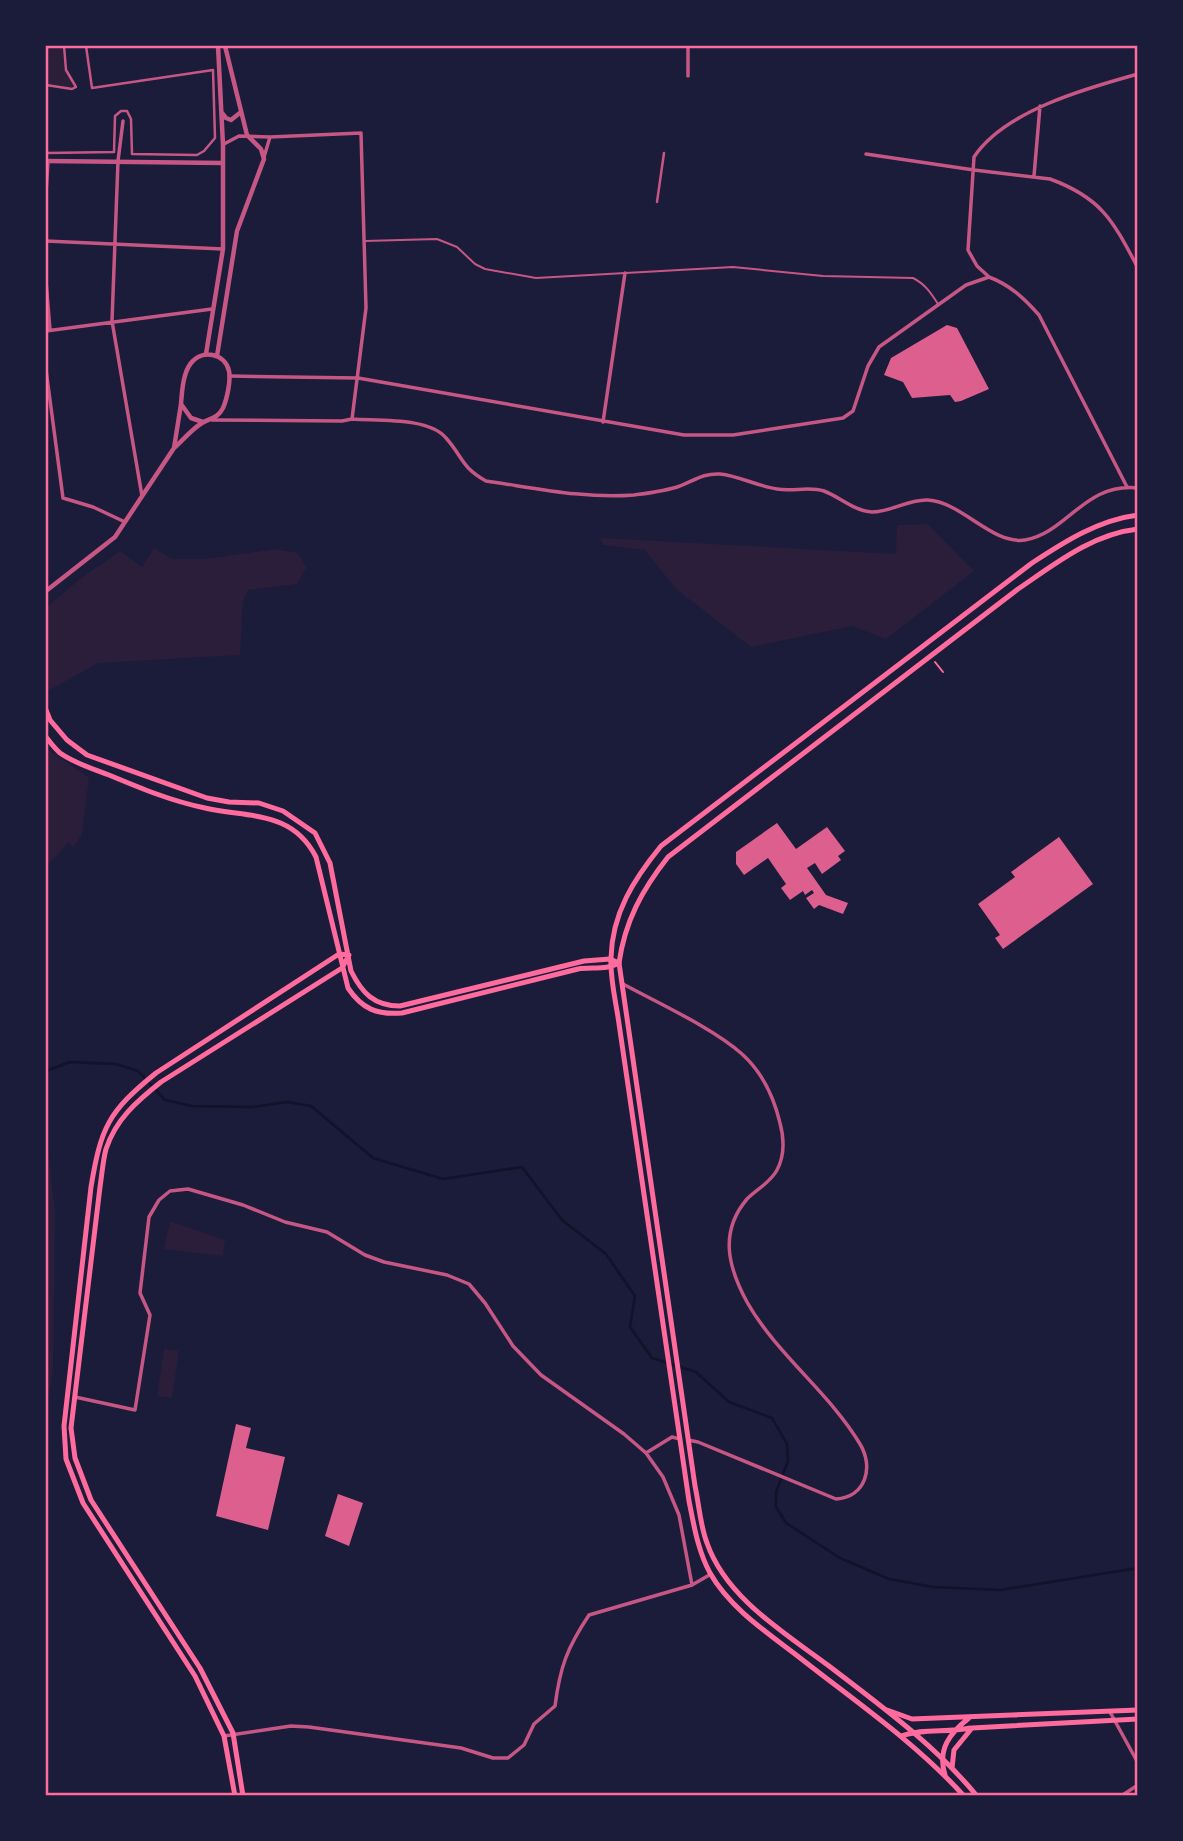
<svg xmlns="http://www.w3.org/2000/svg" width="1183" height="1841" viewBox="0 0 1183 1841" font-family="Barlow,sans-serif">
	<rect width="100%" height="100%" fill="#1b1b3a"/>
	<path fill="#2a1e3b" d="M46,46h16l3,24 11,17 -4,2 -26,-4z
		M928,524l46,47 -88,68 -34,-13 -101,21 -75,-58 -31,-39 -42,-5 -2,-7 295,16 1,-29z
		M154,548l18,11h34l70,-10 22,4 8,15 -9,16 -49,6 -5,11 -3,54 -142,8 -52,29v-84l34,-29 40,-28 22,16z
		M46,748l43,30 -7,56 -8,13 -6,-4 -19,21 -3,-3z
		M46,1132l9,81 -2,158 -7,39z
		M170,1221l55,19 -2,16 -59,-7z
		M164,1349l15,2 -7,47 -15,-2z"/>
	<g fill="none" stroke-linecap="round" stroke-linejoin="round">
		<path stroke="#12122b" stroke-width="2.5" d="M46,1071l24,-9 46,2 22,7 27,29 27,6 60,1 35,-5 24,4 62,52 70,21 79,-12 40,53 44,34 29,42 -5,31 22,31 44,14 33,30 43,16 15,26 1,17 -12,31v15l10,16 54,35 49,21 44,8 67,3 138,-22"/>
	</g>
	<path fill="#dd5f8e" d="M947,325l10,3 32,61 -28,12 -6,1 -5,-7 -38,3 -9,-16 -19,-7 7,-17z
		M777,823l19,26 31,-22 18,24 -7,5 3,4 -19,14 -7,-11 -8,5 19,27 22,8 -5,11 -24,-9 -5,4 -8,-11 8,-5 -2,-3 -7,5 -2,-4 -13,9 -9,-12 5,-4 -18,-26 -24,17 -8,-11v-12z
		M1059,837l34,47 -90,65 -8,-11 5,-3 -22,-31 37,-27 -4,-5z
		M236,1424l15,4 -5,20 39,9 -17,73 -52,-14z
		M338,1494l25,9 -14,43 -24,-10z"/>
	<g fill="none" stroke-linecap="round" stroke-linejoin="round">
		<path stroke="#ff6b9d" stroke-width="2" d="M935,662l8,10"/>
		<path stroke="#c65784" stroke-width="2" d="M365,241l72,-2 20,8 18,17 10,5 51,9 197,-11 90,9 90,2c12,6 18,15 25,26"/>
		<path stroke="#c65784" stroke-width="2.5" d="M46,85l26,4 4,-2 -10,-17 -2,-24
			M46,153l68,-1 1,-36 6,-5h6l4,8 1,35 65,1 7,-4 11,-13 -2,-68 -121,18 -6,-42
			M657,202l7,-49"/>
		<path stroke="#c65784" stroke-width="3.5" d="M688,46v30
			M123,121l-5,40 -6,160 30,175
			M270,137l91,-4 5,175 -14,111
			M224,144l15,-8 31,1 -6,20
			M866,154l108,16 76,9c52,19 63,42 88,89
			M1034,176l6,-70
			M46,193l2,-32
			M46,241l177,8
			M988,276l-11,-10 -9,-16 6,-93c30,-46 113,-69 164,-83
			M46,281l4,49
			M46,331l166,-22
			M46,370l17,128 30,9 32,15
			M229,376l129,2 326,57h49l110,-17 10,-7 15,-45 11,-19 87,-62 23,-8c21,8 35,21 50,38l88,172
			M212,420l130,1 10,-2c25,2 77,-2 94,19 17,19 15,29 40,43 49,7 99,18 148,14 15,-2 32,-4 46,-9 15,-6 24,-13 40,-12 19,2 37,12 57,15 16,3 31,-3 47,2 16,6 30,20 48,21 19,0 36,-13 56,-12 34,2 64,45 97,40 42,-7 60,-58 113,-52
			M603,422l22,-149
			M623,984c35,19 90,44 119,70 20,18 32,44 38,69 4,15 5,32 -3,47 -7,13 -20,19 -30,29 -28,33 -19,68 0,103 30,53 82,90 113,142 14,23 6,53 -24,55l-138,-57 -10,-2
			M75,1397l60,13 15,-95 -10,-22 9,-76 10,-17 11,-9 18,-2 55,16 42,17 42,10 38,23 19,7 63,13 22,9 16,19 28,43 28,29 83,59 22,19 17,24 16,38 13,70
			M646,1453l26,-16 8,2
			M1110,1712l28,51
			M224,1736l67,-10 18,1 152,21 32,10h15l16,-13 10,-21 21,-18c5,-39 12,-58 34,-91l103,-30 19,-11
			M1121,1796l17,-11"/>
		<path stroke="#c65784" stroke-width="4.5" d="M222,113l4,5 5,2 10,-8
			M46,161l177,2
			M206,354l17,-105v-104l-5,-99
			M217,356l20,-125 27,-72 -3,-10 -14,-14 -22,-89
			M181,404l-7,44c9,-8 18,-19 28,-25 9,-5 16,-5 21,-15 4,-9 8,-28 6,-37 -4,-18 -27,-22 -38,-8 -8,10 -9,28 -10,41l10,14 12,4
			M46,591l69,-54 59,-89"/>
		<path stroke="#ff6b9d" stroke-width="5" d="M46,710l4,10 17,20 20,15 120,43 22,4 30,1 24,8 32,22 15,30 21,108c11,22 23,35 49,35l184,-45 26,-2 9,4
			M46,737c4,5 9,12 14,16 14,10 33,16 49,22 31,13 62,26 96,33 43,10 87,2 111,49l32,131c14,21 29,27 54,25l176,-44c14,-2 30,1 41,-6
			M887,1710l25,9 226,-9
			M901,1736c22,-8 46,-3 69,-8
			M952,1768l2,-18 18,-22 166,-9
			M945,1775c-8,-26 5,-42 24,-57
			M235,1796l-11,-60 -29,-60 -112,-173 -17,-44 -2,-33 27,-239c10,-60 17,-75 65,-114l183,-119 10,1 -7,13 -181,114c-24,19 -45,37 -55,67 -3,11 -4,25 -6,38l-29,241 4,30 16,42 109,168 33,65 10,63"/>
		<path stroke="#ff6b9d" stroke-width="5" d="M964,1796c-47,-52 -105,-92 -160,-135 -33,-26 -73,-51 -94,-88 -12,-22 -16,-47 -21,-72l-71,-484c-3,-19 -8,-40 -7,-59 1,-45 23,-79 50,-112l371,-283c32,-21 66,-43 106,-48
			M977,1796c-42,-51 -96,-90 -148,-130 -44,-33 -103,-68 -122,-123 -7,-18 -8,-39 -12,-57l-76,-523c6,-42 23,-73 49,-106l350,-268c37,-25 74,-55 120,-60"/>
	</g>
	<rect width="1183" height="1841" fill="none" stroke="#1b1b3a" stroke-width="94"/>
	<rect x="47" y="47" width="1089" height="1747" fill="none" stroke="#ff6b9d" stroke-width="2.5"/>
</svg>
